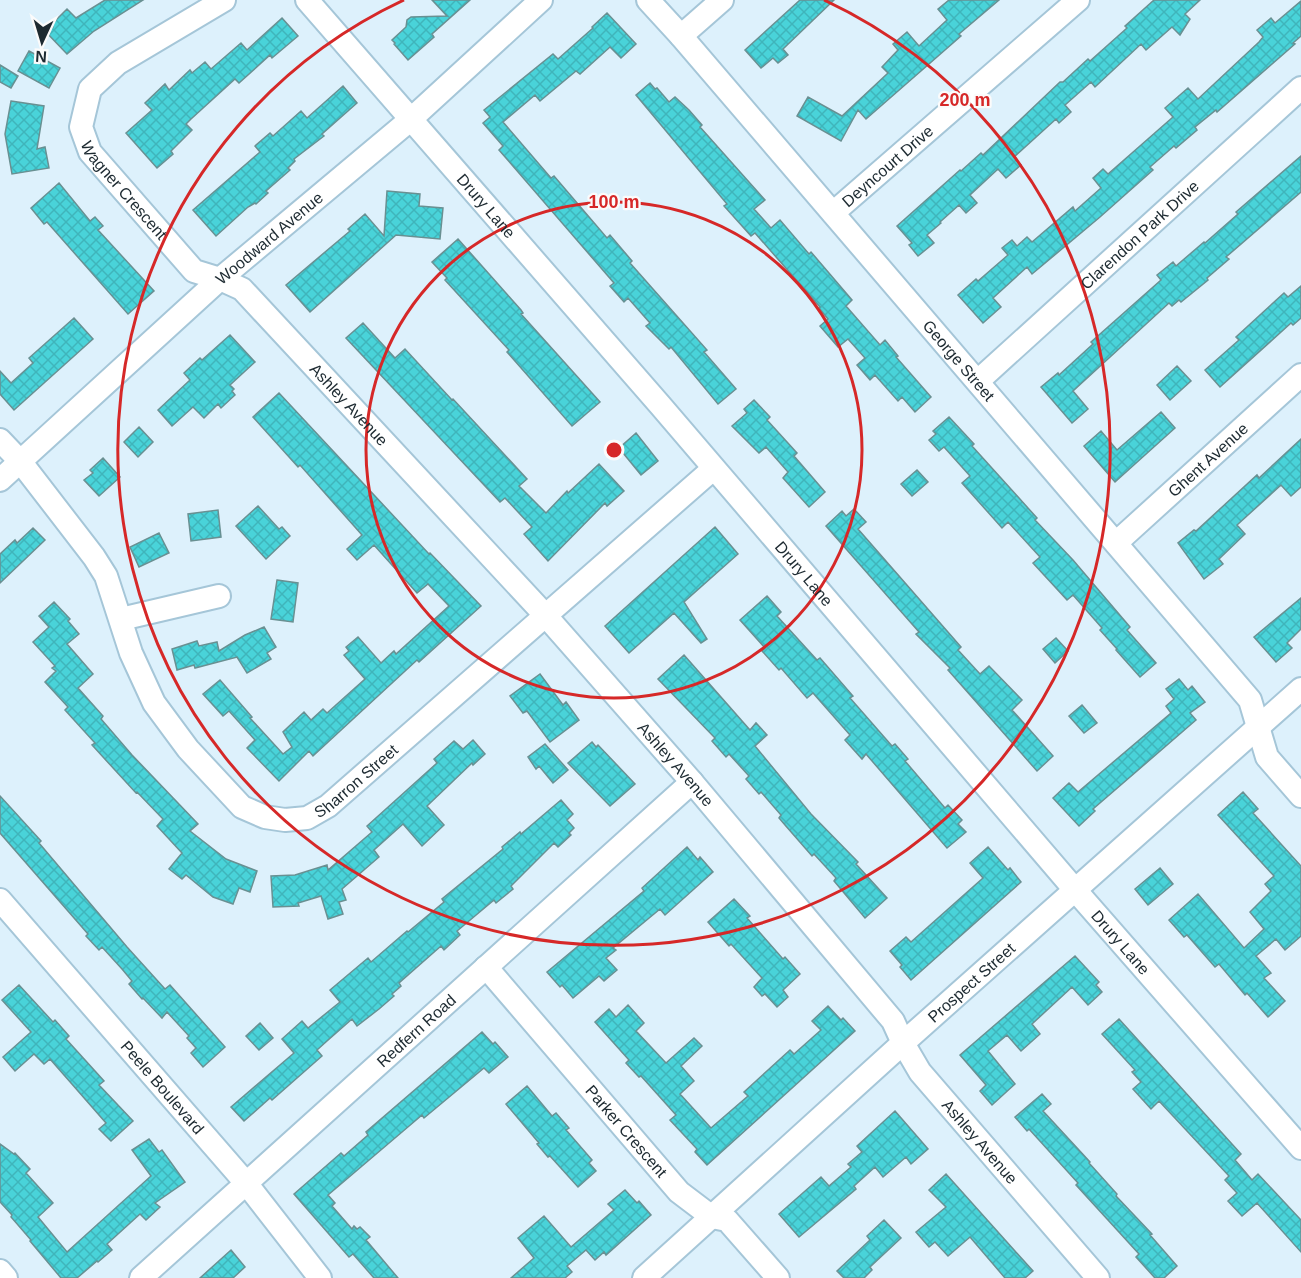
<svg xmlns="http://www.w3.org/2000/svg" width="1301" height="1278" viewBox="0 0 1301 1278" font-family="Helvetica,sans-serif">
	<defs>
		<pattern id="building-cross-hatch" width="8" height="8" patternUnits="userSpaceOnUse" patternTransform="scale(1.5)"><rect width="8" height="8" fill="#49d3d9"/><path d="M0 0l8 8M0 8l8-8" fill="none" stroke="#3fb5bb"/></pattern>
	</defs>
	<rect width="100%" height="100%" fill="#ddf1fc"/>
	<path fill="url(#building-cross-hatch)" stroke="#699092" stroke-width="1.5" d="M105,0h38l-49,31 -27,23 -21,-22 7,-5 -2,-2 16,-16 9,9z
		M432,0h38l-38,34 2,3 -26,23 -14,-16 1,-1 -3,-3 14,-13 1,-7 4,-3 36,-1z
		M800,0h34l-51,49 5,6 -10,8 -5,-5 -12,10 -16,-18z
		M949,0h50l-40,34 2,2 -95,83 -8,-9 -17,31 -44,-25 11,-19 34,19 46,-43 -6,-6 16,-17 -5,-6 14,-12 12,14 28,-26 -9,-11z
		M1154,0h46l-15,14 5,5 -10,16 -8,-8 -26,23 -5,-6 -46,43 -4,-5 -26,23 6,7 -12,11 -3,-4 -42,38 7,8 -15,13 -8,-9 -28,26 7,8 -11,10 -7,-8 -19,17 1,1 -14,12 7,8 -16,13 -9,-11 3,-2 -15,-17 63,-56 1,1 20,-18 2,2 77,-73h3l25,-23 2,2 37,-33 -2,-2z
		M1301,1v35l-8,7 2,1 -78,68 -1,-2 -21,17 2,3 -21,18 -2,-2 -24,21 3,3 -53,47 -68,57 -5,-7 -34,31 8,9 -18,16 -25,-28 18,-16 2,2 30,-26 -6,-7 10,-8 5,6 10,-9 5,5 41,-35 2,4 26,-23 -8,-10 10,-9 5,5 65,-57 -8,-9 23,-20 10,11 61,-57 4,-5 -6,-7 14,-12 4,5z
		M607,13l29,31 -15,14 -11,-11 -30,27 -4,-3 -36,30 -5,-6 -32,27 48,56 3,-2 53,62 3,-3 22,26 -2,2 77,87 -3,2 32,37 -18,15 -47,-57 -2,2 -23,-23 4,-3 -22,-25 -4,4 -14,-16 4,-3 -115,-133 4,-4 -20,-23 7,-6 -6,-7 69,-56 5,5 35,-31 -1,-1z
		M282,18l16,18 -26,22 -2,-3 -31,28 -4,-4 -44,40 -5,5 6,6 -21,21 2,3 -16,14 -31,-35 26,-23 -7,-7 20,-19 4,6 21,-20 2,3 13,-11 6,7 30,-26 6,7z
		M29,51l31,17 -11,20 -31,-17z
		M0,65l18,11 -7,12 -11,-6z
		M650,83l5,6 2,-1 12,14 6,-5 14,13 13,15 -2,2 65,73 -11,9 17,19 9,-8 29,34 2,-2 41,48 -6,6 34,39 5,-5 13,16 -2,1 35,40 -16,15 -13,-15 -4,4 -23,-26 -5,5 -13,-15 8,-7 -17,-19 -10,8 -18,-21 8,-7 -9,-11 1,-1 -65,-74 -4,3 -27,-30 3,-2 -91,-109z
		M343,86l14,17 -35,31 2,2 -30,23 1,2 -7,7 2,2 -24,21 2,2 -12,11 -1,-1 -7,4 -32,29 -23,-26 67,-58 -5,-6 15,-13 3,3 28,-25 6,7z
		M11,101l33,5 -7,43 8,-2 4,21 -37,6 -7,-40z
		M1301,156v36l-75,65 3,2 -22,19 1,2 -27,22 -2,-2 -7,6 -3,-3 -96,88 15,18 -16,14 -31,-36 17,-14 1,2 34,-31 -2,-2 70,-62 -4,-5 16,-13 3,4 28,-24 1,1 33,-29 -2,-2z
		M59,183l31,38 5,-4 8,9 -5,4 56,61 -26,23 -81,-92 -3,2 -13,-16z
		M387,191l33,3 -1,12 24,2 -3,31 -44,-4 -86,77 -24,-27 64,-54 -2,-2 17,-15 19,22z
		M458,239l63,71 2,3 -2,1 79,88 -28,24 -65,-74 2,-2 -64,-70 2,-2 -15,-16z
		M1301,286v32l-8,7 -2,-2 -71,64 -15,-17 34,-30 -3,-3 48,-44 4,4z
		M74,318l19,21 -79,71 -14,-16v-23l11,12 22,-20 -4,-5z
		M363,323l32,35 10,-9 47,51 1,-1 74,80 -8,7 27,27 21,-22 1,2 31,-29 25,27 -17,15 -2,-3 -57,58 -24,-27 8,-7 -27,-29 -5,4 -154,-164z
		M230,335l25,27 -25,23 4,4 -2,2 3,4 -14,13 -3,-4 -14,14 -11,-11 -21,19 -14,-16 32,-30 -6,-7 16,-15 2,2z
		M1177,366l14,15 -21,19 -13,-15z
		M279,393l150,161 1,-1 51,53 -62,56 -2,-2 -104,96 -4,-5 -30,30 -32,-33 8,-8 -26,-29 -6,5 -20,-22 17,-14 32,37 -2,1 33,36 9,-7 -9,-15 21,-20 7,8 12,-11 4,4 38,-34 -21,-24 5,-4 -3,-4 12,-10 23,26 13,-12 2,3 53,-48 -21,-22 -11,9 -43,-48 -17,15 -10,-11 15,-14 -62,-70 -2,2 -45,-50z
		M754,400l16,17 -3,3 30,33 -3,3 31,36 -16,15 -26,-29 5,-6 -22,-25 -7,6 -27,-27 15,-13 -3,-4z
		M1161,412l14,16 -60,54 -31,-36 17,-15 16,19z
		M949,417l25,27 -2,2 65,72 -2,2 38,40 57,67 -3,3 29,33 -16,14 -24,-27 1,-1 -17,-19 2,-2 -29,-33 -6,5 -34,-37 7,-6 -32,-35 -6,6 -40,-45 8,-7 -26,-29 -5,4 -10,-11 7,-6 -3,-3z
		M139,427l14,15 -15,15 -14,-15z
		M636,433l22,28 -17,14 -22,-27z
		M1301,439v48l-10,9 -10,-11 -44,40 8,9 -26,25 4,5 -19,15 -26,-36 16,-13 2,1 61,-56 2,3z
		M103,458l17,19 -21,19 -15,-16 9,-7 -3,-3z
		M917,470l11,12 -16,14 -11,-12z
		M258,506l21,23 3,-2 8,9 -24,23 -30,-33z
		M854,509l12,13 -8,7 103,118 -3,3 22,24 9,-8 33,34 -10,10 41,46 -16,15 -89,-101 2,-2 -34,-34 3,-2 -93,-106 16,-15 4,5z
		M218,510l3,27 -30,4 -3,-27z
		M715,527l23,27 -54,48 23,37 -6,4 -27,-30 -45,40 -24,-27z
		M33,528l12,12 -45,43v-29l15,-14 2,3z
		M159,533l10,20 -30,14 -9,-20z
		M277,580l21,3 -5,39 -22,-3z
		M767,596l14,16 -4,4 40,44 3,-2 33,38 -3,2 42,48 3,-2 13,15 -3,2 40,47 3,-3 14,15 -4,4 8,8 -19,16 -81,-94 -4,5 -17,-19 5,-5 -37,-42 -6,5 -26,-30 -2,2 -17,-19 3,-3 -25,-28z
		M1301,598v31l-14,14 5,5 -16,14 -22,-25z
		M54,602l16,17 -2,2 11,13 -12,10 26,30 -15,14 25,28 -2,3 31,36 66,69 -8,7 36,28 31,12 -7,21 -11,-4 -6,16 -20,-7 -27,-22 -4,4 -13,-10 13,-16 -25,-27 6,-7 -26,-27 -1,1 -44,-48 3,-2 -30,-33 3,-3 -23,-25 11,-11 -4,-3 3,-2 -22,-24 16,-15 -10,-11z
		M264,627l12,20 -9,6 4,6 -24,14 -10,-16 -42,11 -1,-3 -17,5 -5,-21 25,-8 2,5 18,-4 2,9 26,-16z
		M1056,638l12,13 -13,12 -12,-14z
		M684,655l66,75 6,-7 11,12 -12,11 56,68 47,48 -2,2 31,34 -22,20 -31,-37 2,-3 -22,-24 -2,2 -27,-31 -6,-7 2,-3 -20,-23 -2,2 -13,-15 3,-3 -20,-22 -3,3 -14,-16 3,-3 -57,-59z
		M540,674l23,31 3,-3 13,18 -29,22 -23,-31 -4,2 -13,-17z
		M1179,679l9,11 4,-4 13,16 -15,11 6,7 -103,89 2,2 -16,15 -26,-28 16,-15 9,9 93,-79 -5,-7 8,-7 -8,-10z
		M1082,705l15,18 -13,10 -15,-17z
		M473,740l12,14 -12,11 -1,-2 -45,43 17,19 -22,21 -19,-22 -29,26 5,7 -37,32 4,11 -7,2 4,12 -15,5 -7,-23 -23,7 1,3 -26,1 -2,-31 24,-1 32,-10 1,5 44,-38 -5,-6 70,-63 -3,-4 20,-18 9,8z
		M592,742l4,5 2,-2 37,39 -25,22 -42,-43z
		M545,744l23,26 -15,13 -14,-17 -3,3 -8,-12z
		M1243,792l15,17 -5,4 48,53v70l-16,14 -9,-11 -20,17 15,17 -7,5 21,23 -17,16 -21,-24 -2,2 -26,-31 -4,3 -28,-32 -3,2 -15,-17 29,-26 46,54 20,-19 -14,-17 21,-21 -6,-7 9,-8 -56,-61z
		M0,796l41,45 -2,2 88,104 38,42 5,-4 55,62 -22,20 -12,-14 5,-5 -9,-10 2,-2 -22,-24 -5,6 -19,-20 -1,1 -13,-15 3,-3 -10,-12 -20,-22 -3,3 -13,-14 2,-2 -88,-101z
		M561,800l12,14 -6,6 7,8 -5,5 2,2 -13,12 -4,-4 -43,43 2,3 -17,14 -2,-3 -37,31 3,4 -16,15 -3,-4 -42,37 2,3 -9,8 2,2 -15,13 -22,17 -5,-7 -25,22 -10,9 5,6 -50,44 -2,-2 -26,23 -13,-14 63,-54 -12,-14 20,-18 6,7 32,-26 -10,-12 38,-32 3,4 36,-31 1,1 36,-30 -2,-3 61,-50 -1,-2 18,-15 1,2z
		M687,847l11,13 2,-3 13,15 -48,43 -5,-6 -47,39 3,2 -10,8 11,12 -13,11 -5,-5 -26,22 -11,-13 -2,2 -13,-15 97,-81 -2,-3z
		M988,847l20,23 2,-2 11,14 -110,98 -11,-13 2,-2 -12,-14 16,-14 5,5 72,-64 -13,-15z
		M1160,868l13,16 -25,21 -13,-16z
		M734,899l16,17 -3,2 36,41 2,-2 15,17 -17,16 5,7 -11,10 -12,-13 -3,2 -8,-9 8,-9 -31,-34 -2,2 -21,-24z
		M1075,956l24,26 -3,3 6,7 -14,13 -16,-18 -40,37 8,10 -19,17 -14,-16 -19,16 27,33 -23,21 -12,-14 6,-6 -26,-30z
		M19,985l34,37 2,-2 14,16 -3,3 38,42 -5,4 34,36 -22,20 -12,-12 7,-6 -56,-64 -6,5 -10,-10 -19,17 -12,-14 28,-25 -29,-32z
		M628,1005l16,18 -8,8 30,32 28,-25 8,8 -21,20 13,15 -14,13 31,34 37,-32 -4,-4 46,-42 4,4 27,-24 -9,-9 16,-15 13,14 2,-2 12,13 -148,134 -12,-13 2,-3 -27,-29 6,-5 -35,-39 -2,1 -13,-14 3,-3 -34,-38 14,-13 7,8z
		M1119,1019l122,135 -6,6 17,20 6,-6 43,46v32l-44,-49 -15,13 -14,-15 9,-8 -12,-13 4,-4 -70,-75 -8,8 -18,-20 8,-7 -9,-10 3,-2 -33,-36z
		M260,1023l13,15 -14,12 -13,-14z
		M482,1032l11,12 2,-2 13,15 -19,16 -5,-5 -60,50 -2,-3 -94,80 7,8 -3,3 20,23 2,-3 3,3 3,-2 10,10 -4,3 32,38h-24l-21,-24 -4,3 -55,-63 47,-41 3,3 24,-21 -2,-3z
		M527,1086l25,30 4,-3 13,15 -3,2 26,30 -3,3 7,8 -18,16 -28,-31 -2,1 -11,-13 2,-1 -33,-39z
		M1042,1094l9,10 -8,7 47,51 -1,1 28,31 -1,2 36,38 -2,1 27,31 -13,12h-9l-19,-21 3,-3 -63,-69 2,-2 -49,-54 -2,2 -12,-14z
		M895,1111l33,38 -17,15 -5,-7 -23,20 -8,-10 -21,19 2,3 -57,48 -20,-23 42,-37 8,9 22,-19 -3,-3 14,-12 -5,-6z
		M149,1139l10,13 3,-2 23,32 -30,21 5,4 -14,13 -6,-6 -33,30 5,6 -14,12 -1,-1 -20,17h-16l-31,-37 1,-1 -20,-23 1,-2 -12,-13v-58l14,10 1,-1 15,16 -4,4 27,30 -15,14 29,35 84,-76 -19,-26z
		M946,1174l87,97 -8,7h-20l-35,-41 -22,19 -13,-14 -6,5 -13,-15 30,-25 -17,-17z
		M625,1190l12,13 2,-2 12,14 -45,40 -2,-3 -9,8 -9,-10 -19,16 5,6 -7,6h-54l23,-20 -16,-20 26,-22 27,31 43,-37 -6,-6z
		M884,1220l17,18 -31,29 2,3 -8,8h-20l-7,-7 33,-31 -3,-4z
		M231,1250l14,17 -12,11h-33z"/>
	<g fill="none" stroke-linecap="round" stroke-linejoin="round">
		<defs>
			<g id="minor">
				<path id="s1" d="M224,0l-106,63 -28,26 -9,38 9,25 104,119 26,8 22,10 304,327 146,166 201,239 10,22 17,29 178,206"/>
				<path id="s2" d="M307,0l353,405 416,486 225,257"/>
				<path id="s3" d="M648,0l33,36 569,664 17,57 34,39"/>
				<path d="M681,36l41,-36"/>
				<path id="s4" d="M833,213l245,-213"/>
				<path id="s5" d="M978,381l323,-293"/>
				<path id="s6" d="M0,440l20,21 74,96 12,19 25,77 23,50 34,46 54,58 23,10 20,3 22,-2 21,-12 385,-337"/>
				<path id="s7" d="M0,480l220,-201 190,-159 131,-120"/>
				<path id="s8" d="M1116,543l185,-168"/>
				<path d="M121,619l98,-23"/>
				<path id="s9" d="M0,900l246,283 74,95"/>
				<path id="s10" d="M486,967l193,225 33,25 15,3 51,58"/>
				<path d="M0,1271l6,7"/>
				<path id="s11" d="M141,1278l551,-496"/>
				<path id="s12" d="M644,1278l259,-235 398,-354"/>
			</g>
		</defs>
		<use href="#minor" stroke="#a5c6d8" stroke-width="26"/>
		<use href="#minor" stroke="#fff" stroke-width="22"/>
	</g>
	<g fill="none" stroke="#d62828" stroke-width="3">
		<circle cx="614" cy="450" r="248"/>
		<path d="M824 0A496 496 0 1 1 404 0"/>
	</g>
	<g text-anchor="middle" stroke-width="4.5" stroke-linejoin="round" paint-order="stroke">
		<g font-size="16" fill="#1d2a31" stroke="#fbfbfb">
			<text dy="6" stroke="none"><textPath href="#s4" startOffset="72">Deyncourt Drive</textPath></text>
			<text dy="6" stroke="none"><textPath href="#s1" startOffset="278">Wagner Crescent</textPath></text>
			<text dy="6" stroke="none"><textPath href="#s2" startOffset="273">Drury Lane</textPath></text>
			<text dy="6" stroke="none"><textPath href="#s5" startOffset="218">Clarendon Park Drive</textPath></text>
			<text dy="6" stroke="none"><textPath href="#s7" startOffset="362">Woodward Avenue</textPath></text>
			<text dy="6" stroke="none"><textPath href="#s3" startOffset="476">George Street</textPath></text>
			<text dy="6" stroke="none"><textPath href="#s1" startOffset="594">Ashley Avenue</textPath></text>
			<text dy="6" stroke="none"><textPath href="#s8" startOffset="124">Ghent Avenue</textPath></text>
			<text dy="6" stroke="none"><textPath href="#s2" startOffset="759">Drury Lane</textPath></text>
			<text dy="6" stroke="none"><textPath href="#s1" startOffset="1080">Ashley Avenue</textPath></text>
			<text dy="6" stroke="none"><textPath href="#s6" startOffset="574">Sharron Street</textPath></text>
			<text dy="6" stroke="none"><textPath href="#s2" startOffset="1245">Drury Lane</textPath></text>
			<text dy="6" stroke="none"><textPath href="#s12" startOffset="441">Prospect Street</textPath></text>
			<text dy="6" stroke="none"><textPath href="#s11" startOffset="370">Redfern Road</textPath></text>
			<text dy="6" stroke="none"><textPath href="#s9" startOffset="248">Peele Boulevard</textPath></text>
			<text dy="6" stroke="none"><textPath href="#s10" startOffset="216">Parker Crescent</textPath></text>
			<text dy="6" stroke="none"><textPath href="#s1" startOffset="1566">Ashley Avenue</textPath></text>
		</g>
	</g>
	<circle cx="614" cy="450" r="9" fill="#d62828" stroke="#fbfbfb" stroke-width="3"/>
	<g font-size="18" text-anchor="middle" font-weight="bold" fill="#d62828" stroke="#fbfbfb" stroke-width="4.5" stroke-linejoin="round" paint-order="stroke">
		<text x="965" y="106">200 m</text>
		<text x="614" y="208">100 m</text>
	</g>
	<g transform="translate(42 42) rotate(184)" stroke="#fbfbfb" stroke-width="4.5" paint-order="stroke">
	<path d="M0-4.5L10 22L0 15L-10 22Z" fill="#1d2a31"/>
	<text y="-9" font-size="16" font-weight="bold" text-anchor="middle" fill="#1d2a31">N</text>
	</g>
</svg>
